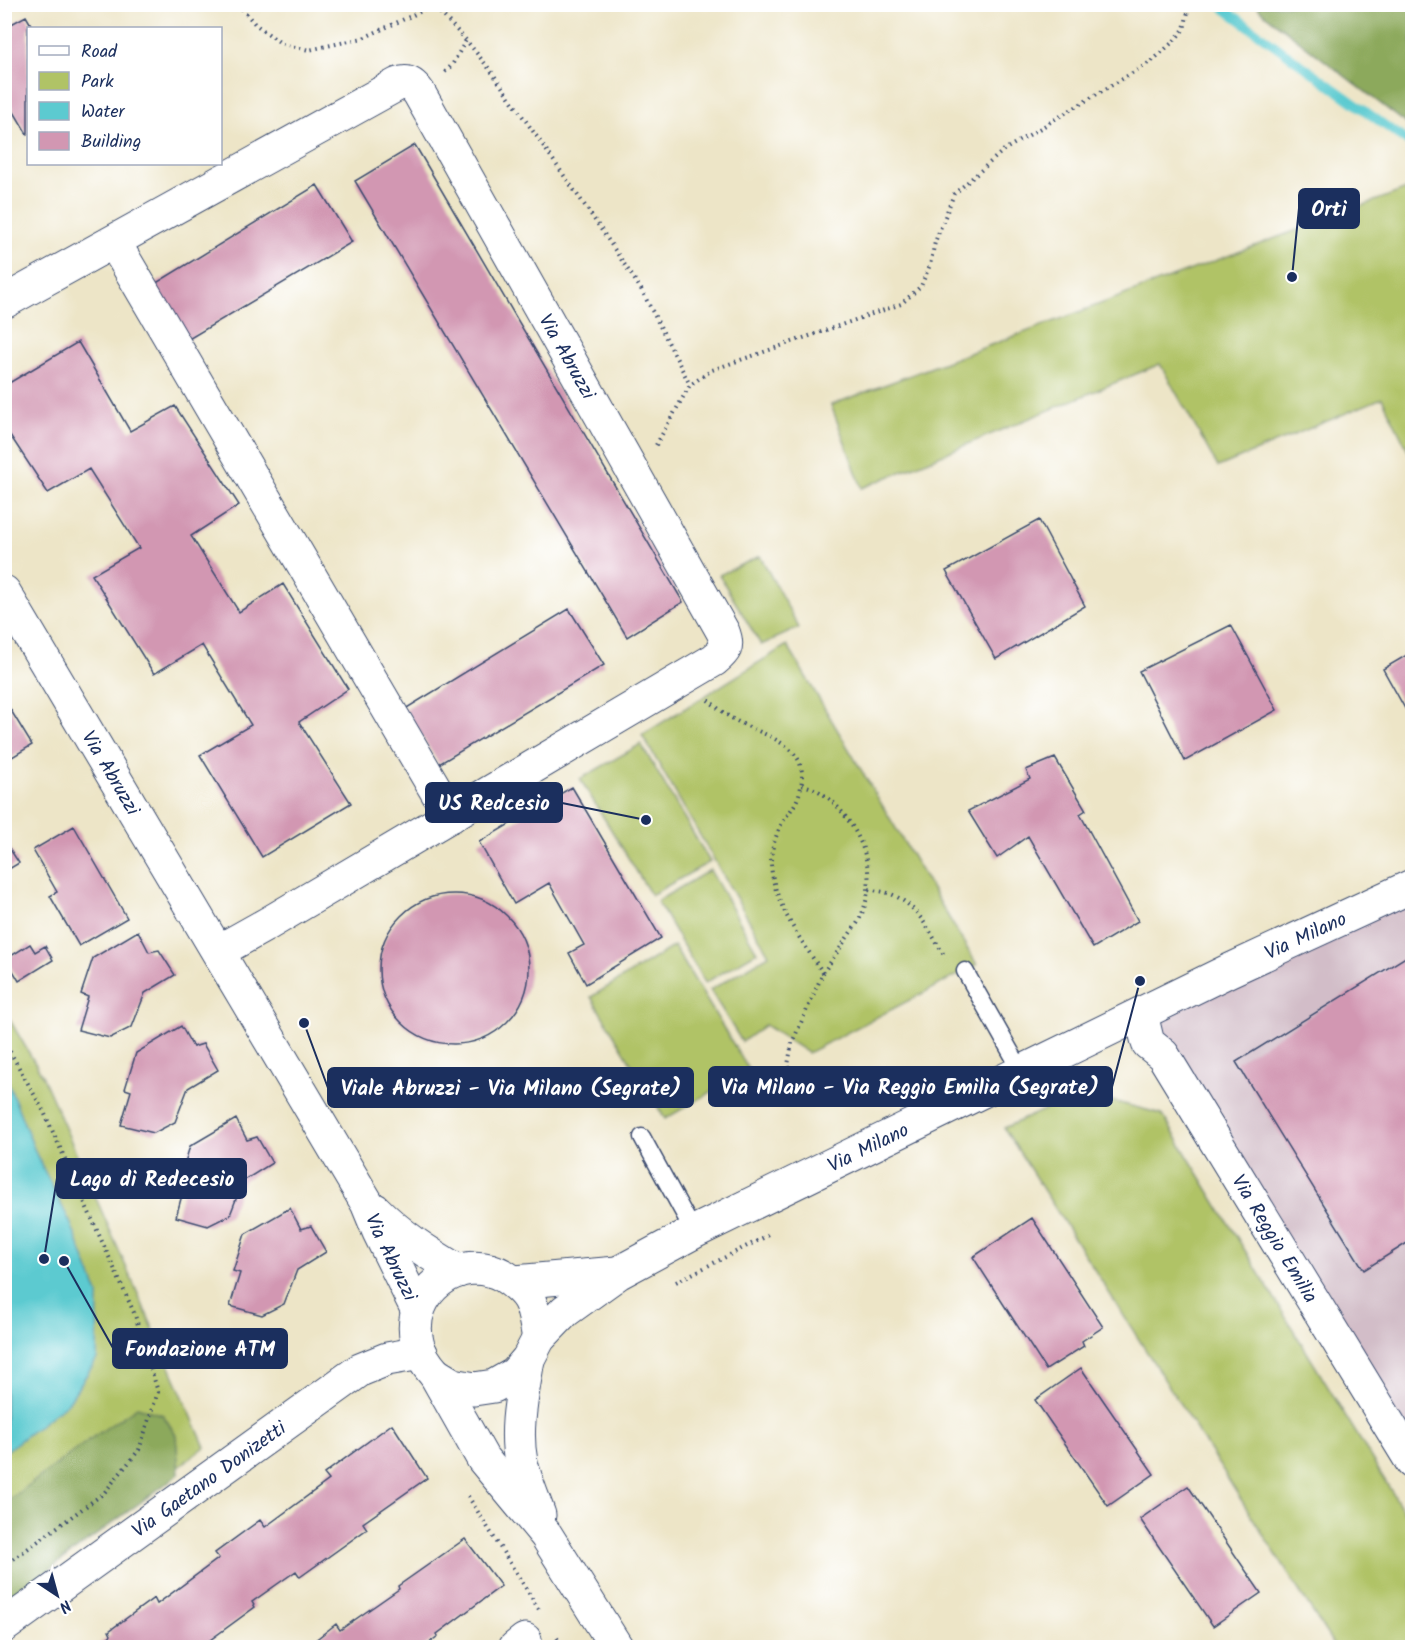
<svg xmlns="http://www.w3.org/2000/svg" width="1417" height="1652" viewBox="0 0 1417 1652" font-family="Kalam,sans-serif">
	<rect width="100%" height="100%" fill="#fff"/>
	<filter id="ink" filterUnits="userSpaceOnUse"><feTurbulence type="fractalNoise" baseFrequency=".0167" numOctaves="2"/><feDisplacementMap in="SourceGraphic" scale="12" xChannelSelector="R" yChannelSelector="G"/><feConvolveMatrix kernelMatrix="1 2 1 2 8 2 1 2 1" color-interpolation-filters="sRGB"/></filter>
	<filter id="wash" filterUnits="userSpaceOnUse"><feTurbulence type="fractalNoise" baseFrequency=".008" numOctaves="4" result="noise"/><feDisplacementMap in="SourceGraphic" scale="24" xChannelSelector="R" yChannelSelector="G"/><feGaussianBlur stdDeviation="1.35" result="paint"/><feColorMatrix in="noise" values="0 0 0 0 0 0 0 0 0 0 0 0 0 0 0 0 0 1.4 0 .05"/><feComposite in="paint" operator="in"/></filter>
	<g filter="url(#wash)">
		<rect width="100%" height="100%" fill="#ede5c7"/>
		<path fill="#d2bdc8" d="M1412,886v572l-271,-444z"/>
		<path fill="#b0c366" stroke="#667962" stroke-width="1.5" d="M1409,188l3,3v267l-30,-60 -164,69 -58,-103 -298,124 -31,-83z
			M760,556l39,72 -38,17 -42,-70z
			M787,645l190,320 -169,88 -43,-28 -23,17 -32,-52 59,-35 -127,-220z
			M641,744l69,118 -59,33 -71,-116z
			M710,870l47,82 -52,31 -48,-82z
			M674,946l75,124 -84,49 -74,-122z
			M4,1010l38,65 163,372 -200,148z
			M1081,1093l81,21 250,411v122h-77l-331,-519z"/>
		<path fill="#8ca95b" stroke="#546c5c" stroke-width="1.5" d="M1256,5h156v123l-149,-115z
			M137,1407l26,8 13,20 3,39 -174,128v-99l84,-63z"/>
		<path fill="#5ccad0" stroke="#3c7c97" stroke-width="1.5" d="M5,1075l32,81 34,68 27,70 -1,65 -29,44 -63,49z"/>
		<g fill="none" stroke-linecap="round" stroke-linejoin="round">
			<path stroke="#5ccad0" stroke-width="9" d="M1218,4l194,141"/>
		</g>
		<g id="blocks">
			<path fill="#d297b2" d="M26,16l7,12h-5v105l-1,1 -23,-39v-67z
				M415,145l268,457 -56,35 -272,-456z
				M317,185l35,57 -165,98 -34,-55z
				M78,342l52,89 45,-25 64,99 -48,31 48,76 44,-28 65,105 -49,33 52,81 -89,54 -62,-102 51,-30 -49,-80 -48,29 -62,-99 47,-27 -50,-79 -41,24 -44,-67v-40z
				M1039,520l46,86 -89,53 -50,-88z
				M569,609l35,56 -165,99 -34,-55z
				M1231,625l46,85 -92,51 -46,-90z
				M1412,652v69l-29,-52z
				M4,699l28,46 -28,17z
				M1055,758l31,52 -6,4 58,107 -45,27 -65,-112 -31,22 -29,-47 62,-32 -4,-9z
				M572,787l89,151 -75,46 -17,-31 15,-8 -35,-62 -35,21 -35,-62z
				M74,826l53,92 -48,28 -29,-50 7,-4 -24,-42z
				M4,840l15,23 -15,9z
				M379 969a75 75 0 1 1 150 0a75 75 0 1 1-150 0Z
				M138,931l11,21 10,-2 16,25 -30,18 -13,34 -22,11 -32,-8 10,-33 -7,-3 12,-36z
				M30,944l5,8 10,-6 8,14 -34,21 -13,-22z
				M1412,953v287l-48,30 -128,-208z
				M181,1026l12,21 10,-3 15,26 -30,18 -13,34 -21,11 -33,-8 10,-34 -6,-2 11,-36z
				M236,1119l11,21 10,-3 15,26 -29,18 -13,34 -22,11 -32,-9 9,-33 -6,-2 11,-36z
				M290,1208l11,21 10,-3 15,26 -29,18 -13,34 -22,11 -32,-9 10,-33 -7,-2 12,-37z
				M1032,1218l71,109 -21,14 2,5 -38,24 -73,-113z
				M1081,1368l73,106 -46,32 -73,-106z
				M392,1424l35,54 -64,45 4,6 -67,48 -4,-6 -44,31 3,5 -56,41h-14l-1,-2 -3,2h-87l17,-13 -2,-4 45,-33 3,6 62,-46 -4,-5 45,-33 5,7 64,-47 -5,-6z
				M1188,1486l73,107 -48,33 -73,-107z
				M465,1539l36,47 -64,48 1,2 -16,12h-117l31,-24 4,6 59,-41 -1,-3z"/>
		</g>
	</g>
	<g filter="url(#ink)">
		<use href="#blocks" fill-opacity="0" stroke="#3a4a6e" stroke-width="1.5"/>
		<g fill="none" stroke-linecap="round" stroke-linejoin="round">
			<defs>
				<path id="service" d="M965,971l57,101
					M642,1137l52,95"/>
				<g id="minor">
					<path d="M114,242l337,574"/>
					<path id="s1" d="M4,302l394,-218c10,-4 15,0 21,9l304,539c6,15 2,19 -9,28l-445,263 -50,28"/>
					<path id="s2" d="M4,592l363,611 12,29 39,79"/>
					<path id="s3" d="M1141,1014l7,29 15,12 249,407"/>
					<path d="M375,1210c26,26 51,42 83,61"/>
					<path d="M515,1282l102,-9"/>
					<path d="M539,1338c-3,-13 -4,-28 -11,-40 -6,-9 -15,-16 -24,-22 -44,-26 -99,17 -87,66 2,12 10,23 18,32l48,85 63,76 71,113"/>
					<path d="M528,1359c-5,33 -14,69 -7,103 4,18 12,36 18,53"/>
					<path id="s4" d="M435,1374l18,11 21,4 20,-3 21,-12 13,-15 11,-21 26,-27 53,-38 76,-41 534,-261 184,-85"/>
					<path id="s5" d="M4,1626l356,-256 27,-11 34,-6"/>
					<path d="M515,1648l10,-8"/>
				</g>
			</defs>
			<use href="#service" stroke="#3a4a6e" stroke-width="19"/>
			<use href="#minor" stroke="#3a4a6e" stroke-width="35"/>
			<path stroke="#3a4a6e" stroke-width="4" stroke-dasharray="1.5 4.5" stroke-linecap="butt" d="M238,4l17,20 27,20 27,6 54,-12 74,-34
				M432,4l34,36 25,31 97,139 53,79 49,96
				M445,72l7,-7 14,-25
				M656,445l34,-60 22,-15 189,-66 20,-18 9,-21 5,-23 19,-48 50,-44 148,-89 22,-20 10,-12 4,-17 -3,-8
				M708,700c8,6 16,14 25,19 21,12 48,18 63,37 10,13 6,35 -1,48 -4,7 -9,12 -13,19 -6,12 -11,26 -11,39 1,41 31,79 52,111l-31,70 -4,22 10,23
				M802,785c20,4 35,19 46,35 21,29 28,67 11,100 -2,5 -7,10 -10,15 -9,13 -17,25 -26,38
				M869,889c6,2 13,2 19,4 29,10 42,39 57,64
				M4,1041l40,71 91,203 23,77 -19,58 -35,43 -100,73
				M676,1282l93,-47
				M468,1496l72,115
				M557,1638l7,10"/>
			<use href="#service" stroke="#fff" stroke-width="16"/>
			<use href="#minor" stroke="#fff" stroke-width="33"/>
		</g>
	</g>
	<g text-anchor="middle" stroke-width="4.5" stroke-linejoin="round" paint-order="stroke">
		<g font-size="20" fill="#1b2f5e" stroke="#fff">
			<text dy="7" stroke="none"><textPath href="#s1" startOffset="778">Via Abruzzi</textPath></text>
			<text dy="7" stroke="none"><textPath href="#s2" startOffset="210">Via Abruzzi</textPath></text>
			<text dy="7" stroke="none"><textPath href="#s4" startOffset="999">Via Milano</textPath></text>
			<text dy="7" stroke="none"><textPath href="#s4" startOffset="513">Via Milano</textPath></text>
			<text dy="7" stroke="none"><textPath href="#s3" startOffset="264">Via Reggio Emilia</textPath></text>
			<text dy="7" stroke="none"><textPath href="#s2" startOffset="770">Via Abruzzi</textPath></text>
			<text dy="7" stroke="none"><textPath href="#s5" startOffset="252">Via Gaetano Donizetti</textPath></text>
		</g>
	</g>
	<path fill="none" stroke="#1b2f5e" stroke-width="2" d="M1292 277L1299 208M646 820L562 803M1140 981L1112 1087M304 1023L328 1088M44 1259L57 1178M64 1261L113 1348"/>
	<g fill="#1b2f5e" stroke="#fff" stroke-width="2">
		<circle cx="1292" cy="277" r="6"/>
		<circle cx="646" cy="820" r="6"/>
		<circle cx="1140" cy="981" r="6"/>
		<circle cx="304" cy="1023" r="6"/>
		<circle cx="44" cy="1259" r="6"/>
		<circle cx="64" cy="1261" r="6"/>
	</g>
	<g fill="#1b2f5e" stroke="#1b2f5e" stroke-width="2">
		<rect x="1299" y="189" width="60" height="39" rx="6"/>
		<rect x="426" y="783" width="136" height="39" rx="6"/>
		<rect x="709" y="1067" width="403" height="39" rx="6"/>
		<rect x="328" y="1068" width="365" height="39" rx="6"/>
		<rect x="57" y="1159" width="189" height="39" rx="6"/>
		<rect x="113" y="1329" width="174" height="39" rx="6"/>
	</g>
	<g font-size="21" text-anchor="middle" font-weight="bold" fill="#fff">
		<text x="1329" y="216">Orti</text>
		<text x="494" y="810">US Redcesio</text>
		<text x="910" y="1094">Via Milano - Via Reggio Emilia (Segrate)</text>
		<text x="511" y="1095">Viale Abruzzi - Via Milano (Segrate)</text>
		<text x="152" y="1186">Lago di Redecesio</text>
		<text x="200" y="1356">Fondazione ATM</text>
	</g>
	<rect width="1417" height="1652" fill="none" stroke="#fff" stroke-width="24"/>
	<rect x="27" y="27" width="195" height="138" fill="#ffffff" stroke="#a4acbf" stroke-width="1.5"/>
	<rect x="39" y="46" width="30" height="9" fill="#ffffff" stroke="#a4acbf" stroke-width="1.5"/>
	<text x="81" y="57" font-size="18" fill="#1b2f5e">Road</text>
	<rect x="39" y="72" width="30" height="18" fill="#b0c366" stroke="#a4acbf" stroke-width="1.5"/>
	<text x="81" y="87" font-size="18" fill="#1b2f5e">Park</text>
	<rect x="39" y="102" width="30" height="18" fill="#5ccad0" stroke="#a4acbf" stroke-width="1.5"/>
	<text x="81" y="117" font-size="18" fill="#1b2f5e">Water</text>
	<rect x="39" y="132" width="30" height="18" fill="#d297b2" stroke="#a4acbf" stroke-width="1.5"/>
	<text x="81" y="147" font-size="18" fill="#1b2f5e">Building</text>
	<g transform="translate(57 1595) rotate(144)" stroke="#ffffff" stroke-width="4.5" paint-order="stroke">
	<path d="M0-4.5L10 22L0 15L-10 22Z" fill="#1b2f5e"/>
	<text y="-9" font-size="16" font-weight="bold" text-anchor="middle" fill="#1b2f5e">N</text>
	</g>
</svg>
